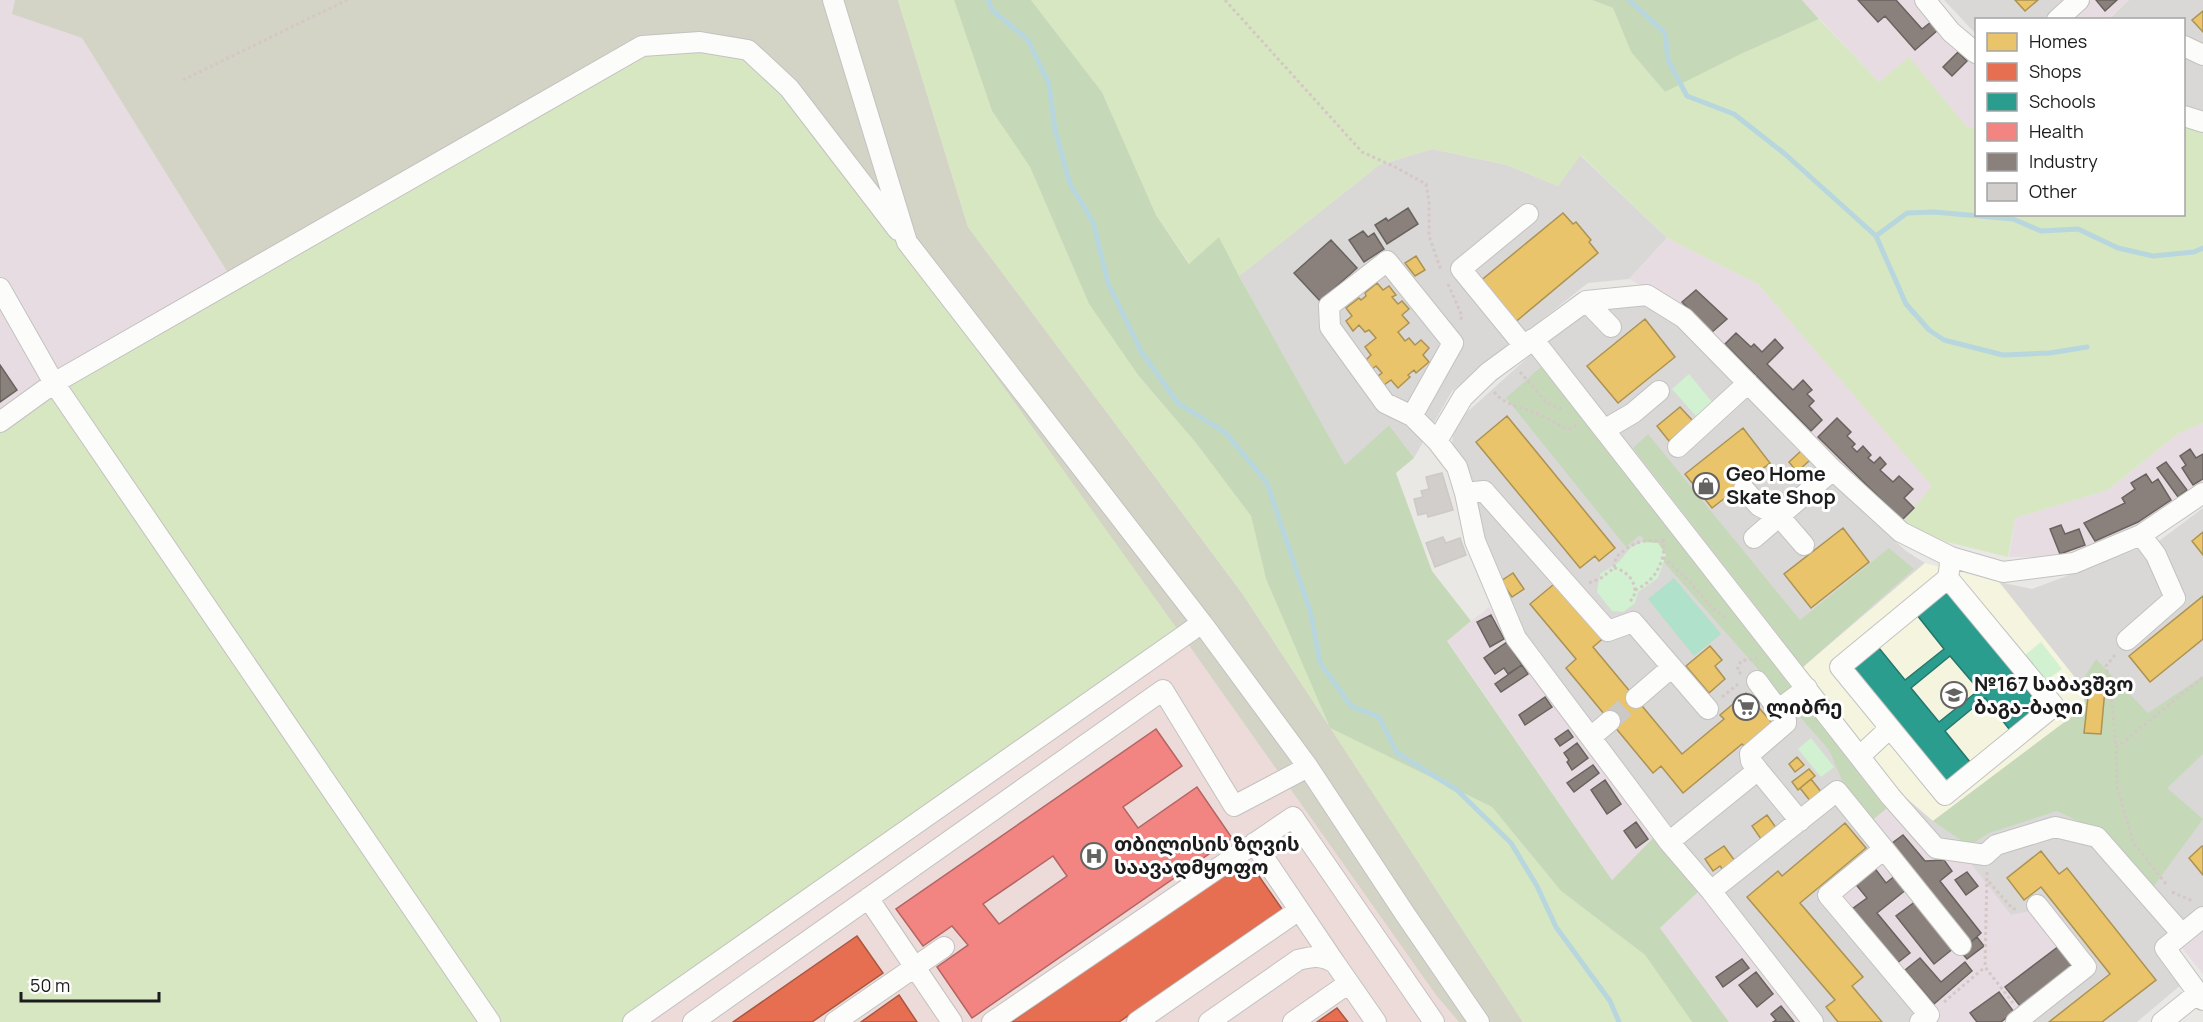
<svg xmlns="http://www.w3.org/2000/svg" width="2203" height="1022" viewBox="0 0 2203 1022" font-family="Manrope,'Noto Sans Georgian',sans-serif">
	<rect width="100%" height="100%" fill="#eae8e4"/>
	<path fill="#d9d8d6" d="M1944,0h143l-21,19 -90,1v14z
		M2129,0h74v111l-19,-6v-85h-76z
		M1432,149l75,16 51,21 22,-31 87,83 -38,41 -41,4 -136,108 -38,67 -25,-33 -44,41 -106,-190 140,-111z
		M1639,304l35,13 172,178 60,56 19,12 -122,104 277,17 -81,-102 33,7 127,-48 44,-33v401l-48,40 27,35 -45,38h-317l-299,-392 -70,-173 3,-33 124,-112z"/>
	<path fill="#ecdbd9" d="M1183,637l253,358 23,27h-826z"/>
	<path fill="#e8dce3" d="M0,0h15l-2,14 69,24 151,243 -233,141z
		M1802,0h115l59,66v63l-9,-2 -58,-69 -30,24z
		M2087,0h42l-21,19 -42,1z
		M1667,238l91,46 175,202 -31,36 -220,-214 -53,-29z
		M2203,423v59l-65,44 -82,31h-47l6,-39 93,-28 69,-56z
		M1489,607l50,77 115,153 -42,43 -165,-240z
		M1887,808l28,33 35,18 18,1 43,55 19,-4 48,54 -74,57h-74l-96,-127 55,-47 -19,-26z
		M1699,891l103,131h-73l-69,-94z
		M2203,928v46l-22,-27z"/>
	<path fill="#f5f4de" d="M1925,563l74,19 81,102 6,22 -153,115 -29,-25 -101,-129z"/>
	<path fill="#d3d3c6" d="M15,0h883l70,227 274,366 281,429h-64l-23,-27 -253,-358 -950,-356 -151,-243 -70,-24z"/>
	<path fill="#d7e7c2" d="M898,0h56l38,111 38,56 59,137 49,71 58,68 55,73 15,63 64,149 162,79 69,84 84,64 47,67h-169l-281,-429 -274,-366z
		M1031,0h561l21,8 18,44 34,40 76,-38 78,-35 60,63 30,-25 58,70 9,2v85h208v-87l19,5v291l-26,11 -69,56 -93,28 -7,39 -61,-15 -45,-20 30,-36 -174,-202 -91,-46 -86,-83 -23,31 -51,-21 -75,-16 -53,16 -140,111 -20,-39 -29,27 -34,-49 -54,-123z
		M642,46l106,4 41,38 394,549 -550,385h-633v-600z"/>
	<path fill="#c5d9b9" d="M954,0h77l71,92 54,123 33,49 30,-27 20,39 106,189 44,-40 25,33 -18,15 36,98 39,50 -24,20 165,239 42,-43 45,54 -39,37 69,94h-37l-47,-67 -84,-64 -69,-84 -162,-79 -64,-149 -15,-63 -55,-73 -58,-68 -49,-71 -59,-137 -38,-56z
		M1592,0h210l17,19 -78,35 -76,38 -34,-40 -18,-44z
		M1543,365l299,378 22,38 23,27 -17,14 -26,-37 -15,-35 -189,-215 -14,12 -120,-149z
		M1648,434l152,186 89,-72 25,21 -111,98 -170,-219z
		M2096,659l52,54 55,-37v78l-36,34 36,31 -49,67 -55,-55 -42,-20 -68,22 -20,13 -36,-25 153,-115 -6,-22z"/>
	<path fill="#d1f1d1" d="M1689,374l23,28 -16,14 -24,-27z
		M1642,542l16,1 8,12 -8,23 -20,14 -3,11 -12,9 -11,-1 -15,-19 3,-18 19,-12 12,-15z
		M2041,642l21,27 -17,12 -20,-26z
		M1811,738l23,29 -13,10 -23,-28z"/>
	<path fill="#b0e1cb" d="M1674,578l47,56 -27,22 -46,-57z"/>
	<path fill="#e9c46a" stroke="#ac9253" stroke-width="1.5" d="M2015,0h23l-13,11z
		M2203,11v21l-11,-12z
		M1563,213l10,11 3,-2 15,18 -2,2 9,11 -85,71 -34,-42z
		M1416,256l9,14 -10,6 -10,-13z
		M1377,283l6,7 6,-4 7,9 -4,2 6,7 4,-3 7,8 -7,6 7,8 -11,9 7,9 4,-3 6,7 6,-5 8,8 -6,7 6,7 -13,11 -2,-3 -6,5 2,2 -12,11 -7,-8 -7,5 -6,-9 4,-3 -6,-7 -4,3 -7,-8 6,-6 -6,-8 11,-9 -7,-8 -4,2 -6,-7 -6,6 -7,-10 6,-5 -6,-8 13,-10 2,2 5,-4 -1,-3z
		M1645,319l30,38 -57,46 -31,-37z
		M1680,407l13,14 -24,20 -12,-15z
		M1507,416l108,132 -16,13 -4,-5 -15,12 -104,-126z
		M1743,428l27,35 -58,45 -27,-34z
		M1801,451l9,9 -13,12 -8,-10z
		M1843,528l26,34 -58,46 -27,-34z
		M2203,532v23l-11,-14z
		M1513,573l11,16 -12,8 -11,-16z
		M1559,580l47,56 -13,11 89,107 42,-35 -4,-4 26,-22 28,32 -28,23 -4,-4 -59,49 -22,-27 -8,7 -87,-105 10,-9 -46,-55z
		M2203,596v43l-53,43 -21,-26z
		M1710,646l12,14 -7,6 10,13 -16,14 -23,-27z
		M2089,688l16,1 -4,45 -17,-1z
		M1797,757l7,8 -9,7 -6,-8z
		M1809,769l6,7 -17,14 -6,-8z
		M1811,779l11,14 -11,9 -11,-14z
		M1767,815l10,14 -16,10 -9,-13z
		M1845,823l21,25 -66,55 63,74 -11,9 30,36h-44l-12,-15 9,-7 -88,-103 31,-26 4,5z
		M1724,846l11,15 -12,9 -3,-4 -7,5 -8,-12z
		M2202,846l1,1v28l-14,-17z
		M2041,851l18,23 8,-6 89,112 -54,42h-53l61,-48 -69,-87 -17,13 -17,-22z"/>
	<path fill="#e76f51" stroke="#aa5641" stroke-width="1.5" d="M1247,859l35,50 -163,113h-108z
		M857,936l26,37 -71,49h-79z
		M899,995l18,27h-56z
		M1337,1008l11,14h-31z"/>
	<path fill="#2a9d8f" stroke="#26766c" stroke-width="1.5" fill-rule="evenodd" d="M1947,591l92,114 -30,24 -24,-31 -40,33 25,31 -28,23 -92,-114 29,-23 26,32 39,-31 -27,-34zM1950,656l29,34 -40,32 -28,-34z"/>
	<path fill="#f28482" stroke="#b26563" stroke-width="1.5" fill-rule="evenodd" d="M1156,729l26,37 -59,41 15,21 59,-41 35,51 -260,180 -35,-51 31,-22 -16,-19 -29,20 -27,-37zM1053,856l14,20 -68,48 -16,-20z"/>
	<path fill="#8a817c" stroke="#69635f" stroke-width="1.5" d="M1858,0h38l26,29 9,-7 7,8 -23,20 -30,-34 -7,6z
		M2096,0h21l-12,11z
		M1958,52l9,9 -15,15 -9,-9z
		M1408,208l10,16 -31,20 -12,-19 11,-7 2,3z
		M1363,231l5,6 6,-4 10,16 -20,13 -15,-22z
		M1331,240l26,28 -37,33 -26,-28z
		M1696,290l31,29 -16,14 -29,-31z
		M1736,333l15,14 3,-3 8,8 13,-13 8,9 -16,16 26,26 10,-10 9,10 -5,4 7,7 -5,5 13,14 -11,11 -86,-87z
		M0,365l17,25 -17,12z
		M1837,418l14,14 -4,4 8,8 -3,3 5,5 6,-6 8,9 -3,3 6,5 6,-6 6,7 -6,6 13,12 6,-6 14,13 -9,9 10,10 -12,12 -84,-83z
		M2190,449l6,9 7,-4v25l-10,6 -11,-17 4,-3 -6,-9z
		M2166,462l21,28 -9,7 -21,-29z
		M2146,474l6,9 6,-4 13,21 -33,22 -43,19 -11,-18 41,-20 -3,-5 13,-9 -4,-6z
		M2061,525l4,9 14,-5 6,16 -25,9 -10,-25z
		M1491,615l13,24 -14,8 -13,-25z
		M1507,642l15,23 -14,9 -4,-6 -9,6 -11,-16z
		M1522,665l6,9 -27,18 -6,-8z
		M1545,697l7,10 -27,18 -6,-10z
		M1568,730l5,7 -13,9 -5,-7z
		M1577,743l11,15 -16,12 -5,-8 2,-2 -5,-7z
		M1593,765l6,8 -25,19 -7,-9z
		M1605,780l16,24 -14,10 -16,-24z
		M1636,822l12,17 -12,9 -12,-17z
		M1903,835l22,26 19,-1 8,11 -12,10 41,52 -11,10 -79,-99z
		M1873,866l13,17 10,-8 11,14 -30,24 33,40 -14,11 -44,-55 15,-11 -14,-17z
		M1967,872l11,14 -12,9 -11,-15z
		M1916,901l38,47 -20,16 -38,-48z
		M1977,937l7,9 -17,13 -7,-8z
		M2059,946l14,19 -53,41 -15,-19z
		M1920,958l21,24 24,-20 7,9 -38,33 -29,-34z
		M1742,959l7,9 -26,19 -7,-10z
		M1756,972l17,22 -16,13 -18,-22z
		M1999,992l15,20 -13,10h-24l-7,-9z
		M1781,1006l13,16h-21l3,-2 -5,-6z"/>
	<g fill="none" stroke-linecap="round" stroke-linejoin="round">
		<path stroke="#b8d6dd" stroke-width="5" d="M988,0l4,10 36,30 21,44 6,46 15,54 23,38 15,61 34,70 36,50 48,30 41,50 44,131 9,49 31,43 28,11 18,36 60,37 54,53 26,43 19,41 54,74 9,21
			M1629,0l36,33 3,27 19,36 47,18 51,40 91,82 30,68 23,26 15,10 59,15 47,-2 37,-6
			M1876,236l31,-23 27,-1 79,7 28,12 37,-2 40,19 35,8 41,-4 9,-4"/>
	</g>
	<path fill="#d1cecb" stroke="#cdc9c5" stroke-width="1.5" d="M1442,473l11,37 -25,7 -1,-4 -9,2 -4,-16 9,-2 -2,-6 8,-2 -3,-12z
		M1443,537l3,6 14,-5 6,17 -31,12 -9,-24z"/>
	<g fill="none" stroke-linecap="round" stroke-linejoin="round">
		<path stroke="#cbc9c6" stroke-width="20" stroke-dasharray="20 10" stroke-linecap="butt" d="M1610,721l26,-23"/>
		<defs>
			<path id="minor" d="M833,0l74,242 295,381 106,144 97,147 74,108
				M1925,0l26,32 25,21
				M2057,20l22,-20
				M2184,46l19,9
				M2184,116l19,6
				M0,288l54,95 436,639
				M1586,301l25,26
				M1533,339l358,458 45,51 49,7 11,-10 59,-18 42,10 85,97
				M1524,346l-63,-77 67,-55
				M1412,416l41,-73 -66,-82 -58,45 1,21 55,76 27,13 25,25
				M0,422l54,-39 588,-337 58,-4 48,8 41,38 109,142
				M1604,430l29,-17 26,-22
				M1678,447l70,-64
				M1744,489l15,17 20,10 25,29
				M1465,493l19,-2 124,140 25,-9 75,87
				M1754,538l79,-68
				M1948,578l106,128 -109,89 -105,-128 108,-89 3,-21
				M2127,640l48,-42 -19,-43 -15,-20
				M1757,681l29,39v3l-36,31 1,7 7,9
				M1636,698l36,-31
				M1779,709l28,-21
				M1591,737l19,-16
				M1860,756l30,-28
				M1669,842l89,-72 42,51
				M1254,843l81,120
				M1711,891l126,-100 47,58
				M868,898l84,124
				M2198,993l-33,-45 38,-31
				M633,1022l569,-399
				M693,1022l470,-332 71,116 74,-39
				M835,1022l109,-75
				M992,1022l301,-205 141,205
				M1137,1022l162,-112
				M1209,1022l89,-62c15,-4 24,-5 37,3l41,59
				M1293,1022l56,-39
				M1813,1022l-102,-131 -42,-49 -153,-204 -41,-97 -10,-48 -8,-26 -20,-26 26,-44 26,-25 97,-71 61,-6 37,23 149,152 68,62 50,25 52,15 71,-9 67,-28 62,-42
				M1920,1022l9,-7 -101,-120 56,-46 77,96
				M2016,1022l70,-55 -49,-62
				M2162,1022l36,-29 5,7"/>
		</defs>
		<use href="#minor" stroke="#c3c2c0" stroke-width="22"/>
		<path stroke="#d5c7c5" stroke-width="3" stroke-dasharray="3 3" stroke-linecap="butt" d="M1225,0l137,152 35,16 29,16 3,17v35l12,34
			M183,80l164,-80
			M1448,284l14,32 -2,6
			M1520,372l27,31 17,7
			M1494,392c14,16 33,16 51,25 10,5 14,10 25,12l6,-4
			M1663,557l27,25 22,26 14,10
			M1614,568c15,2 30,23 14,35
			M1589,583l12,-5 13,-10 2,-11c18,-15 26,-19 49,-15
			M1635,590c21,-9 32,-31 28,-54
			M2115,655l-9,11 5,26 5,56
			M1741,674l-4,-4 4,-9 16,-3
			M1722,697l16,-13
			M1987,872l-2,95 28,36
			M1989,882l24,27 5,-1
			M2166,884l-33,-42 -16,-55 -1,-39 87,-71
			M2172,892l21,9
			M1944,1002l41,-35"/>
		<use href="#minor" stroke="#fcfcfb" stroke-width="20"/>
	</g>
	<defs>
		<symbol id="shop-ring" viewBox="-11 -11 22 22"><circle r="9.5" fill="#fff" stroke="#646362" stroke-width="1.5"/><path d="M-5-2.5h2.3a2.7 3.5 0 0 1 5.4 0H5L5.5 6h-11ZM-1.5-2.5h3a1.5 2.3 0 0 0-3 0Z" fill="#646362"/></symbol>
		<symbol id="school-ring" viewBox="-11 -11 22 22"><circle r="9.5" fill="#fff" stroke="#646362" stroke-width="1.5"/><path d="M0-5L7-2L0 1L-7-2ZM-4 1L0 2.5L4 1V4Q0 6-4 4Z" fill="#646362"/></symbol>
		<symbol id="supermarket-ring" viewBox="-11 -11 22 22"><circle r="9.5" fill="#fff" stroke="#646362" stroke-width="1.5"/><path d="M-6-5.5h2.5l.6 2H6L4.5 2H-2.5L-4.4-4H-6ZM-1.5 3.2a1.3 1.3 0 1 0 .1 0ZM3 3.2a1.3 1.3 0 1 0 .1 0Z" fill="#646362"/></symbol>
		<symbol id="hospital-ring" viewBox="-11 -11 22 22"><circle r="9.5" fill="#fff" stroke="#646362" stroke-width="1.5"/><path d="M-5-5h3v3.5h4V-5h3V5h-3V1.5h-4V5h-3Z" fill="#646362"/></symbol>
	</defs>
	<g fill-rule="evenodd">
		<use href="#shop-ring" x="1691" y="471" width="30" height="30"/>
		<use href="#school-ring" x="1939" y="680" width="30" height="30"/>
		<use href="#supermarket-ring" x="1731" y="692" width="30" height="30"/>
		<use href="#hospital-ring" x="1079" y="841" width="30" height="30"/>
	</g>
	<g text-anchor="middle" stroke-width="6" stroke-linejoin="round" paint-order="stroke">
		<g font-size="20" font-weight="bold" fill="#1c1c1c" stroke="#fff" text-anchor="start">
			<text x="1726" y="481">Geo Home<tspan x="1726" dy="23">Skate Shop</tspan></text>
			<text x="1974" y="691">№167 საბავშვო<tspan x="1974" dy="23">ბაგა-ბაღი</tspan></text>
			<text x="1766" y="714">ლიბრე</text>
			<text x="1114" y="851">თბილისის ზღვის<tspan x="1114" dy="23">საავადმყოფო</tspan></text>
		</g>
	</g>
	<rect x="1975" y="18" width="210" height="198" fill="#ffffff" stroke="#a4a4a4" stroke-width="1.5"/>
	<rect x="1987" y="33" width="30" height="18" fill="#e9c46a" stroke="#a4a4a4" stroke-width="1.5"/>
	<text x="2029" y="48" font-size="18" fill="#1c1c1c">Homes</text>
	<rect x="1987" y="63" width="30" height="18" fill="#e76f51" stroke="#a4a4a4" stroke-width="1.5"/>
	<text x="2029" y="78" font-size="18" fill="#1c1c1c">Shops</text>
	<rect x="1987" y="93" width="30" height="18" fill="#2a9d8f" stroke="#a4a4a4" stroke-width="1.5"/>
	<text x="2029" y="108" font-size="18" fill="#1c1c1c">Schools</text>
	<rect x="1987" y="123" width="30" height="18" fill="#f28482" stroke="#a4a4a4" stroke-width="1.5"/>
	<text x="2029" y="138" font-size="18" fill="#1c1c1c">Health</text>
	<rect x="1987" y="153" width="30" height="18" fill="#8a817c" stroke="#a4a4a4" stroke-width="1.5"/>
	<text x="2029" y="168" font-size="18" fill="#1c1c1c">Industry</text>
	<rect x="1987" y="183" width="30" height="18" fill="#d1cecb" stroke="#a4a4a4" stroke-width="1.5"/>
	<text x="2029" y="198" font-size="18" fill="#1c1c1c">Other</text>
	<path d="M21 992v9h138v-9" fill="none" stroke="#1c1c1c" stroke-width="3"/>
	<text x="30" y="992" font-size="18" fill="#1c1c1c" stroke="#ffffff" stroke-width="4.5" paint-order="stroke">50 m</text>
</svg>
